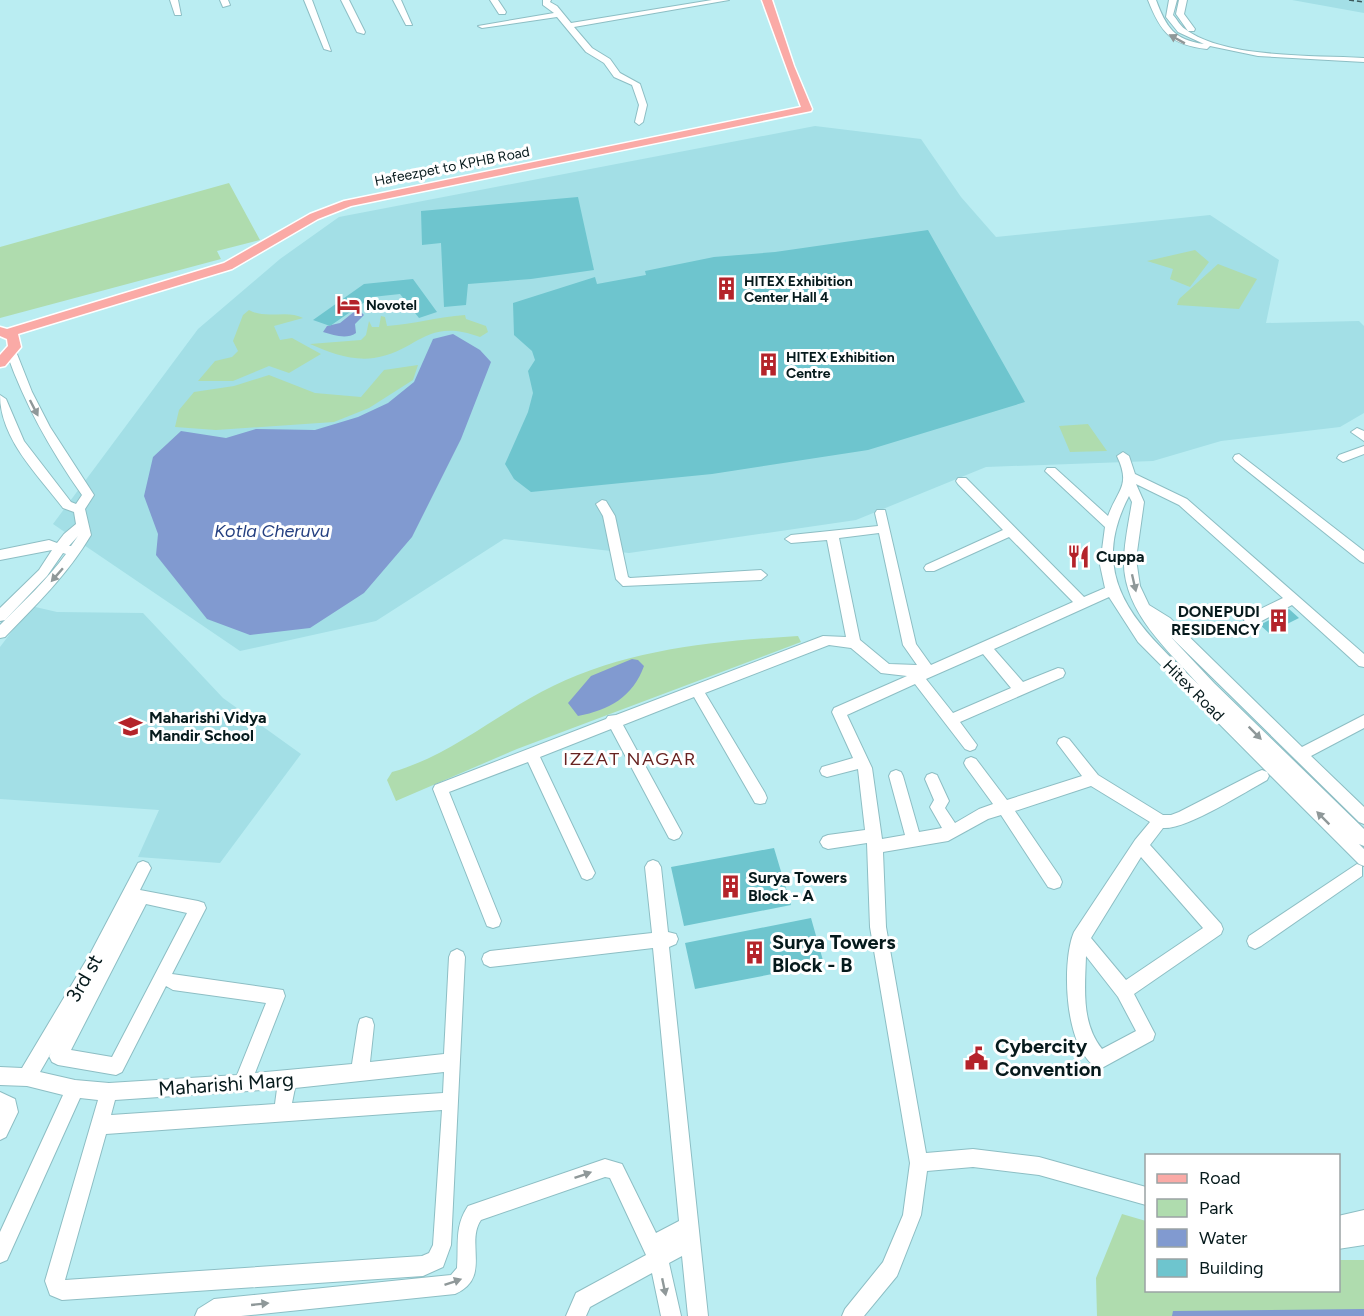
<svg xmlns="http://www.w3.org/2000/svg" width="1364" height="1316" viewBox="0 0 1364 1316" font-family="Figtree,sans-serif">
	<rect width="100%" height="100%" fill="#baedf2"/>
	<path fill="#a3dfe6" d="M1292,0h72v13z
		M815,126l106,13 40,58 35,40 214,-22 69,45 -13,63 93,-2 5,5v87l-24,14 -119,14 -68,20 -167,6 -130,53 -227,33 -125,-14 -128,82 -136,30 -187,-127 145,-195 82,-70 59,-42z
		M31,606l26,6 86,1 80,85 78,56 -81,109 -82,-6 21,-47 -159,-11v-152z"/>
	<path fill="#afdcae" d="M229,183l31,57 -43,11 4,8 -221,59v-71z
		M1195,250l14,12 -19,25 -20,-8 3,-10 -26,-8z
		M1218,264l39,15 -18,30 -62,-4 2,-6z
		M249,310c17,10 38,-1 54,8l-29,8 6,14 12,-2 29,16 -32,19 -20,-7 -36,15h-35l17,-20 17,-4 6,-6 -5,-10 10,-26z
		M465,315l1,4 20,7 2,6 -8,5c-55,-20 -61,14 -106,21 -22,3 -44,-5 -64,-14l51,-4 5,-5 3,-14 3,6h7l2,-11 4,1 2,9c27,-2 51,-9 78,-11z
		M418,365l-5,15 -44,28 -35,14 -118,8 -41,-3 4,-17 15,-18 40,-6 35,-11 46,18 46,4 23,-27z
		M1088,424l19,27 -37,1 -11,-26z
		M798,636l3,6 -284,107 -121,52 -9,-21 5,-8c58,-16 107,-60 161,-86 76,-37 162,-45 245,-50z
		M1122,1214l24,7v69h192l1,-30h25v56h-267l-1,-38z"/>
	<path fill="#819ad0" d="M355,311h5l4,4 -9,9 1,9c-10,7 -22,2 -33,-1l4,-6 13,-3z
		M453,334l27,16 11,12 -30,77 -49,98 -48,56 -54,35 -60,7 -43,-16 -51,-64 2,-21 -14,-38 9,-39 28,-26 45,7 30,-9 59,1 43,-13 30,-14 26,-21 19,-43z
		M632,659l6,1 6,6c-11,31 -35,44 -66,50l-10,-13 23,-27z
		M1364,1309v7h-192l1,-5z"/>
	<path fill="#6ec5ce" d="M578,197l16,73 -63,9 -63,5 -2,21 -22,2 -3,-64 -19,2 -1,-34z
		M928,230l97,172 -157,48 -156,24 -181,18 -17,-13 -9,-15 23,-52 5,-19 -5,-22 7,-11 -3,-9 -18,-16 -1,-32 82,-26 2,7 49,-9 -1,-4 69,-14 61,-5z
		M413,279l24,33 -18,6 -19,-24 -28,3 -42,29 -17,-6 51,-36z
		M1289,609l10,9 -30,15 -9,-8z
		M774,848l17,57 -107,21 -13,-59z
		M811,918l13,46 -129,25 -10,-46z"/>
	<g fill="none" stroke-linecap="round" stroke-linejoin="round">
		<defs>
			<path id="minor" d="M170,0h8l3,15h-6z
				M220,0h8l2,5 -7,2z
				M304,0h8l19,51 -7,-2z
				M341,0h8l16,32 -1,2 -7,-2z
				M393,0h8l11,25h-6z
				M490,0h8l8,12 -1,2h-6z
				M543,0h8l-1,2 7,4 14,17 141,-23h17l-155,27 18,21 18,11 10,14 20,11 7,21 -4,17 -4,3 -4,-3 4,-17 -7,-20 -18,-8 -10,-14 -18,-11 -29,-35 -75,11 -4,-2 76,-13 -11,-8z
				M1148,0h8c10,27 18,40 48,44l-26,-12 -12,-15 3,-17h8l-4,15c4,4 7,11 12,14 40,30 130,26 179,29v4l-106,-6 -48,-10 -3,3c-36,-4 -46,-16 -59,-49z
				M1179,0h8l-3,14 11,15 -1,2h-6l-12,-17z
				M12,351l5,3 15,38 18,35 44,68 -9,14 6,26c-23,39 -55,70 -86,102l-5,1v-13c23,-23 47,-45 66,-71l-3,-1 -16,23 -42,44 -5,1v-13l39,-38 13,-20 -52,10v-10l49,-10 8,3 7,-9 12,-10 -2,-12 -11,-4c-25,-33 -63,-69 -63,-113l6,4 18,42 47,61 5,2 6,-9c-31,-44 -57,-90 -75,-141zM78,536l-7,10h-2z
				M1357,428l7,3v10l-13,-9z
				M1364,446v8l-21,8 -6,-4 2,-3z
				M1123,452l6,4 6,18 52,25 177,155v13l-5,-1 -67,-61 -36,19h-10l-2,-4 2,-4 37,-18 -104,-93 -43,-21 8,18 -8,57 4,27 9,19 21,13 132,129 62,-32v13l-53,28 53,51v17l-5,-2 -190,-187 45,48 150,146v17l-5,-2 5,5v17l-5,-2 -92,-92 2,4 -2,4c-22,12 -81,50 -104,48l-13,17 71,79 2,5 -2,5 -87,60 21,40 -2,6 -53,29c-36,-15 -39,-107 -26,-137l61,-92 15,-18 -59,-36 -76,25 45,66 2,5 -2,5 -6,2 -6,-2 -47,-72 -13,4 -40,22 -65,11 3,75 40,226 47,-4 66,8 107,30v18l-107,-30 -66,-8 -46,4 -6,44 -24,61 -33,40h-22l3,-7 38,-47 20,-47 7,-52 -40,-236 -3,-84 -39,6 -5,-2 -3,-5 3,-5 5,-2 37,-5 -7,-61 -31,8 -5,-2 -2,-4 2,-4 31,-9 -21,-46 2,-4 73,-32 -26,-3 -30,-25 -22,-3 -124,48 60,100 2,5 -2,5 -5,1 -5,-1 -61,-106 -71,28 59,108 -3,5 -5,2 -5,-2 -58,-109 -71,28 55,116 -3,5 -5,2 -5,-2 -54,-116 -79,30 52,129 -2,5 -6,2 -6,-2 -2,-5 -52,-132 2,-4 171,-66 2,-3 8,-1 207,-79 23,1 -19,-97 -36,3 -6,-4 6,-4 87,-9 -3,-13 2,-3h8l31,134 15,21 142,-63 -64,-65 -75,34h-8l-2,-3 2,-3 77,-35 -45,-46 -2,-3 2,-3h8l118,119 21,-9 -5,-23 5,-38 -60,-56 2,-3h8l53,48c10,-27 23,-30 9,-60zM1129,496l3,6c-3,18 -7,37 -8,55 -3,53 43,92 75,128 -57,-56 -115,-103 -70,-189zM879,533l24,112 14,20 -28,-1 -29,-24 -21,-102zM1109,597l29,45 129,130 -5,-2 -5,2 -78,40 -8,3h-8l-65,-40 -29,-36 -5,-2 -5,2 -2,4 25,33 -75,24 -31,-41 -5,-2 -5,2 -2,4 2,4 27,37 -14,5 -24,14 -10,-15 4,-7 -12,-26 -5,-2 -5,2 -2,4 9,21 -4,7 12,21 -23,4 -16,-56 -2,-4 -5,-2 -5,2 -2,4 16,59 -23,4 -10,-71 -25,-53 68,-31 50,65 5,2 5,-2 2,-4 -17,-23 103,-45 2,-4 -2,-4 -5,-1 -35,14 -29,-33zM983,654l28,34 -58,25 -27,-34zM1141,857l62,71 -77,52 -35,-42zM1086,956l32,41 18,34 -34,18c-21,-26 -17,-61 -16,-93z
				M1239,454l125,97v12l-4,-2 -125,-100 -2,-3 2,-3z
				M602,500l4,1 9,15 13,61 2,1 131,-8 6,5 -6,5 -138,6 -7,-7 -13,-63 -7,-12z
				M653,860l5,2 3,5 7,65 8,2 2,5 -2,5 -7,3 39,369h-20l-6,-60 -13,7 12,53h-20l-9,-43 -62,34 -4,9h-20l10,-23 70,-38 -36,-77 -5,-1 -124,43c-16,23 11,58 -26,74l-214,22h-46l3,-7 16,-10 237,-24 6,-7c2,-23 -3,-41 11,-62l137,-47 17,5 34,69 23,-12 -26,-273 -163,19 -6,-3 -2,-5 2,-5 6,-3 162,-18 -7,-66 3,-5z
				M143,861l5,2 3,5 -11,22 58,11 6,2 2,5 -34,66 111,16 2,6 -30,77 97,-9 6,-39 2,-6 6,-2 6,2 2,6 -4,37 74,-8 5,-97 2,-5 6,-3 6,3 2,5 -14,288 -8,22 -20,9 -361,24 -12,-5 -5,-14 53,-181 -18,-2 -73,162 -7,3v-31l63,-137 -36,-9 -27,-1v-18l22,1 68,-114 48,-91zM146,904l41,9 -75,144 -41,-7zM166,986l7,4 93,13 -29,72 -128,8 -34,-3 -35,-8 11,-19 -2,3 3,6 6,3 58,10 6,-3zM444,1072l-1,21 -151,10 3,-15zM277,1089l-2,15 -164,11 4,-15zM442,1110l-9,135 -4,8 -7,3 -357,24 41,-146z
				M1357,864l5,2v10l-101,70 -6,3 -6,-3 -2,-5 2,-5z
				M0,1092l15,7 3,13 -12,25 -6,3z
				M1364,1210v35l-26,4v-33z"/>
			<path id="major" d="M762,0h10l22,66 18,43 -1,2 -460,95 -33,13 -86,50 -214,65 3,13 -16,19 -5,1v-12l8,-9 -1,-7 -7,-3v-9l7,2 217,-66 86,-49 34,-13 457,-94z"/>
		</defs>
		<use href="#minor" stroke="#8dbec4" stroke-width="2"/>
		<use href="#major" stroke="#fff" stroke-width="3"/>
		<use href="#minor" fill="#fff" fill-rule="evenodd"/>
		<use href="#major" fill="#faaaa6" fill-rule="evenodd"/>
		<path stroke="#3b585b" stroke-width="1.5" stroke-dasharray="5 3" stroke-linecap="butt" d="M1349,0l15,2"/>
	</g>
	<defs><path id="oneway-solid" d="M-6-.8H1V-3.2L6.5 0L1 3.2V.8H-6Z" transform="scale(1.5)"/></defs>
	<g fill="#8f9899">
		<use href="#oneway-solid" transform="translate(1177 39) rotate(-151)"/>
		<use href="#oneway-solid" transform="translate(34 408) rotate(63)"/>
		<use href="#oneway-solid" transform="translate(57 575) rotate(131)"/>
		<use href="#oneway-solid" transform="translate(1134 583) rotate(77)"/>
		<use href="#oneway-solid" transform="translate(1255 733) rotate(45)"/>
		<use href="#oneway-solid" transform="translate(1323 818) rotate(-135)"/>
		<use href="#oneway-solid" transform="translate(583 1175) rotate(-19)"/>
		<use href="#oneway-solid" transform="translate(453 1282) rotate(-19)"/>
		<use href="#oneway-solid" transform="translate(664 1287) rotate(78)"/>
		<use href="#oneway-solid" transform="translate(260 1304) rotate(-6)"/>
	</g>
	<defs>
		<symbol id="building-bare" viewBox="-9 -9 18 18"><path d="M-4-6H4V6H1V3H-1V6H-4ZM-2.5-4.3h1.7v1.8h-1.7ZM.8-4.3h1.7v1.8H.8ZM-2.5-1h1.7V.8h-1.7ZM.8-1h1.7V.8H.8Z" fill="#b4232a" stroke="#fff" stroke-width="2.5" paint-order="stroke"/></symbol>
		<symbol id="hotel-bare" viewBox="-9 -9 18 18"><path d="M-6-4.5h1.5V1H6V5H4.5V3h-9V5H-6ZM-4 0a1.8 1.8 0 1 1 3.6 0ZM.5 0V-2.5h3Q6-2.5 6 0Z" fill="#b4232a" stroke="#fff" stroke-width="2.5" paint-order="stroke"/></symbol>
		<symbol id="restaurant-bare" viewBox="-9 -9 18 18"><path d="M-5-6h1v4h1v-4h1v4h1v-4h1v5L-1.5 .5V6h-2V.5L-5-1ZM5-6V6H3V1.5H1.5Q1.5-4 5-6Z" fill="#b4232a" stroke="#fff" stroke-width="2.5" paint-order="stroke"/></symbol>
		<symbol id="school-bare" viewBox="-9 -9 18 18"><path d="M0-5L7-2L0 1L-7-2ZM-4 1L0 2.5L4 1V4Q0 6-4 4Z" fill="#b4232a" stroke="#fff" stroke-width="2.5" paint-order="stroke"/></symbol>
		<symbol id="civic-bare" viewBox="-9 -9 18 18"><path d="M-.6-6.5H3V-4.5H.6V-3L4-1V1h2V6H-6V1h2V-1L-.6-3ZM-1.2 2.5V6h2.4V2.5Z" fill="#b4232a" stroke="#fff" stroke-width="2.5" paint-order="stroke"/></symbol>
	</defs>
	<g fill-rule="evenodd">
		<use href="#building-bare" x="710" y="272" width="33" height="33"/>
		<use href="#hotel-bare" x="332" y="288" width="33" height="33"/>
		<use href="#building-bare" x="752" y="348" width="33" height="33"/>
		<use href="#restaurant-bare" x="1062" y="540" width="33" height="33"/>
		<use href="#building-bare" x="1262" y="604" width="33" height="33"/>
		<use href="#school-bare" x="114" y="710" width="33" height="33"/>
		<use href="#building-bare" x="714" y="870" width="33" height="33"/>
		<use href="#building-bare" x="738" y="936" width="33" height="33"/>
		<use href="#civic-bare" x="960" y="1042" width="33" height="33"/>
	</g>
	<g text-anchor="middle" stroke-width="6" stroke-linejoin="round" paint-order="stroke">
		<g font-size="14" fill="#061a1c" stroke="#fff">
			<text transform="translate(452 166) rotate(-11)" y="5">Hafeezpet to KPHB Road</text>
		</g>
		<g font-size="14" font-weight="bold" fill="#061a1c" stroke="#fff" text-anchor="start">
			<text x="744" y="286">HITEX Exhibition<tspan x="744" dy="16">Center Hall 4</tspan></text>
			<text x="366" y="310">Novotel</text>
			<text x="786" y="362">HITEX Exhibition<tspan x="786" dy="16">Centre</tspan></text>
		</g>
		<g font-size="16" font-weight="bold" fill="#061a1c" stroke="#fff" text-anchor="start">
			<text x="1096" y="562">Cuppa</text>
			<text x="1260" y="617" text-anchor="end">DONEPUDI<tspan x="1260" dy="18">RESIDENCY</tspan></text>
			<text x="149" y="723">Maharishi Vidya<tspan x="149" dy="18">Mandir School</tspan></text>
			<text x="748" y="883">Surya Towers<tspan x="748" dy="18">Block - A</tspan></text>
		</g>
		<g font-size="16" fill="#061a1c" stroke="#fff">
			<text transform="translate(1194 690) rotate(45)" y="6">Hitex Road</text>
		</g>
		<g font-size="18" font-style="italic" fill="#254081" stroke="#fff">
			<text x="272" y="537">Kotla Cheruvu</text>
		</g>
		<g font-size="18" letter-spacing="1.5" fill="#682321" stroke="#fff">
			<text x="630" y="765">IZZAT NAGAR</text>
		</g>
		<g font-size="20" font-weight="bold" fill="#061a1c" stroke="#fff" text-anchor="start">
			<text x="772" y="949">Surya Towers<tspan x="772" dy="23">Block - B</tspan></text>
			<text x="995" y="1053">Cybercity<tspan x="995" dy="23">Convention</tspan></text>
		</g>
		<g font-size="20" fill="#061a1c" stroke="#fff">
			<text transform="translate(84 978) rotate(-60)" y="7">3rd st</text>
			<text transform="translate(226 1084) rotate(-4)" y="7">Maharishi Marg</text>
		</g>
	</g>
	<rect x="1145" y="1154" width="195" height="138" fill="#ffffff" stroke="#9ba3a4" stroke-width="1.5"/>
	<rect x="1157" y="1174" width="30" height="9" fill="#faaaa6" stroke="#9ba3a4" stroke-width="1.5"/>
	<text x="1199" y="1184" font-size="18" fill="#061a1c">Road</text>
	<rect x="1157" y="1199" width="30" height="18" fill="#afdcae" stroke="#9ba3a4" stroke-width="1.5"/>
	<text x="1199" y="1214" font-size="18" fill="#061a1c">Park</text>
	<rect x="1157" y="1229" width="30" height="18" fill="#819ad0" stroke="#9ba3a4" stroke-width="1.5"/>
	<text x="1199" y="1244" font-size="18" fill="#061a1c">Water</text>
	<rect x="1157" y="1259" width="30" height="18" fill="#6ec5ce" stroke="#9ba3a4" stroke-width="1.5"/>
	<text x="1199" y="1274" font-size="18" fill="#061a1c">Building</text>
</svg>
